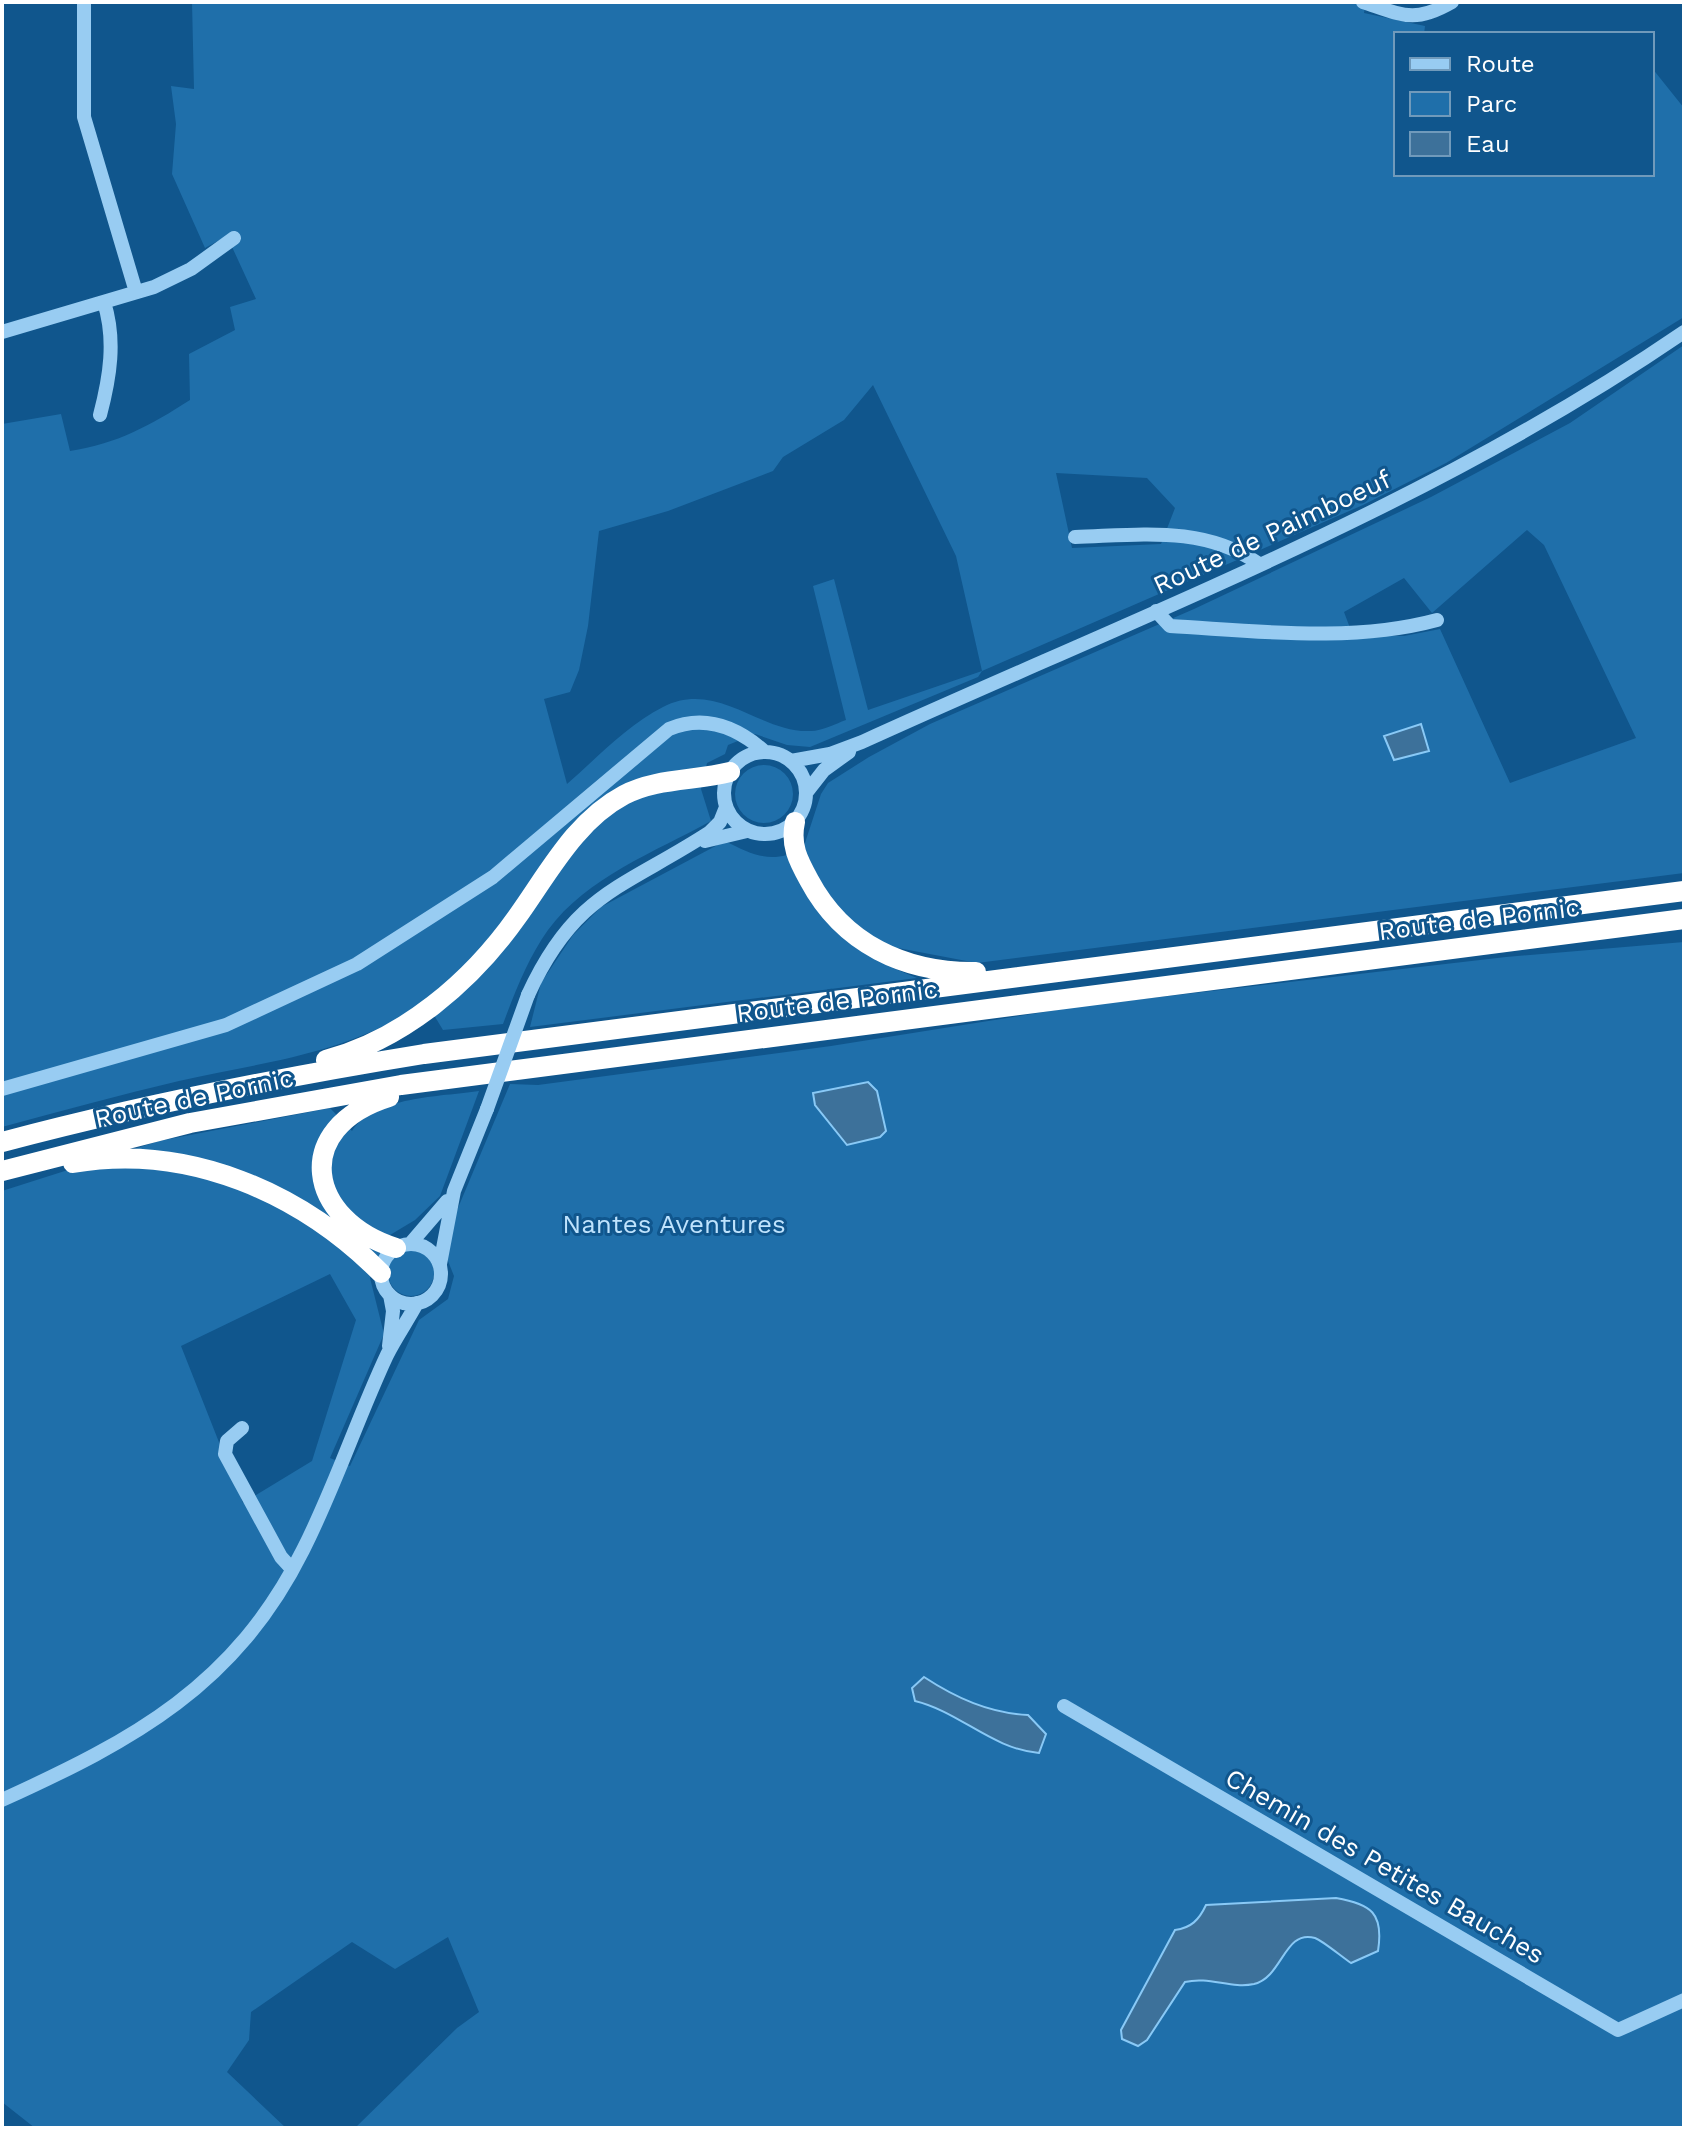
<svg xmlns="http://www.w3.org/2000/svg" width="1686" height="2130" viewBox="0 0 1686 2130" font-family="'Work Sans',sans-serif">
	<rect width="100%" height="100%" fill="#10568d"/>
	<path fill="#1f6faa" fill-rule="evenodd" d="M192,2h1174l-2,11 61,13 -1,8h-28v140h256v-106l32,40v209l-238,146 -83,42 -381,166 -4,6 -168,70 -23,-2 -32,-11 -27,11 -3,9 -18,9 -6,26 10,32c-56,31 -124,56 -163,109 -20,28 -33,62 -45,94l-60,6 -17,-28c-78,52 -157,59 -247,79 -59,14 -118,30 -177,46v-703l59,-10 9,37c47,-7 81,-26 120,-51l-1,-46 46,-24 -5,-23 26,-8 -29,-63 -22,12 -33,-74 4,-50 -5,-38 23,3zM873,385l83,171 26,115 -114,39 -34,-131 -21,7 33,134c-11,4 -24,11 -35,11 -50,3 -94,-52 -148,-24 -36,18 -66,51 -96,77l-23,-85 26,-7 9,-22 9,-44 11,-95 69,-20 105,-40 10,-14 61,-37zM1056,473l91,5 28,30 -14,36 -89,4z
		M1684,345v528l-707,90 -79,-15 -5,20 24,10 -387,49 11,-44 32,-48 28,-28 124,-66c29,15 47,23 78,8l18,-55 7,-11 41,-26 61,-33 264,-115 237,-112 139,-74zM1527,530l17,15 92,193 -126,45 -70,-154 -36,7h-51l-9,-24 60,-34 28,35z
		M735 794a29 29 0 1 1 58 0a29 29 0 1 1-58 0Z
		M1684,942v1186h-1329l102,-100 22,-16 -31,-75 -53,32 -43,-27 -101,70 -2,28 -22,32 59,56h-251l-33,-26v-911l157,-50 171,-33 22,23c23,-35 88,-34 127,-40l-39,105 -25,24 -25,15 -20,43 14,56 -54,124 20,8 69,-146 29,-21 6,-23 -12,-30 68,-162 28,1 293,-39 251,-40 424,-49zM330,1274l26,46 -44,141 -69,42 -62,-157z
		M388 1273a23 23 0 1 1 46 0a23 23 0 1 1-46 0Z"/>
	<path fill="#3d719a" stroke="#89c9f6" stroke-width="2" d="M1421,724l8,27 -35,9 -10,-24z
		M868,1082l9,9 9,40 -6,6 -33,8 -32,-40 -2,-12z
		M924,1677c32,21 65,36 104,38l18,19 -7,19c-47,-4 -79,-41 -124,-52l-3,-13z
		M1336,1898c35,6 48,15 42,53l-27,12c-9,-6 -28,-22 -36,-25 -31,-9 -32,39 -61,46 -23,5 -45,-8 -69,-2l-38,58 -9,6 -16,-7 -1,-9 54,-100c16,-2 24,-10 31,-25z"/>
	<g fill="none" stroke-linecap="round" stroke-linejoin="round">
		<path stroke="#98ccf2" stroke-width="14" d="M84,2v115l52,175
			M1363,2c39,13 51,22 89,0
			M2,332l152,-45 37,-18 43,-31
			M100,415c10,-38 16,-75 4,-113
			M1075,537c65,-2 129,-12 184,27
			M1156,611l14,15c87,5 182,17 267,-6
			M724 793a41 41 0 1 1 82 0a41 41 0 1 1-82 0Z
			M791,761l39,-7 32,-12c279,-127 568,-236 822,-410
			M806,793l18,-23 25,-18
			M705,841l42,-10
			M528,995c47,-103 96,-107 182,-163l10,-10 6,-15
			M2,1089l224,-64 131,-61 136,-87 176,-148c36,-15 68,-2 96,23
			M410,1244l37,-43
			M381 1274a30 30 0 1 1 60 0a30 30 0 1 1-60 0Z
			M440,1264l14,-73 33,-82
			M389,1346l4,-35 -3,-16
			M242,1428l-15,13 -2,13 56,103 11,12
			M1064,1706l554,324 66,-30
			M2,1800c132,-60 233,-114 301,-250 32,-63 54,-131 84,-195 9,-18 21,-35 30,-52"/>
		<path stroke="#fff" stroke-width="20" d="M795,822c-5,23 3,38 14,58 34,64 96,93 167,92
			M326,1060c78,-21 145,-78 191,-143 31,-43 58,-96 107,-122 32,-17 71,-14 106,-23
			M389,1097c-99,31 -82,123 7,151
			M2,1142c139,-37 280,-65 422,-88l1260,-163
			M73,1163c116,-20 228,30 308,110
			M2,1171l188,-48 211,-38 1283,-166"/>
		<path stroke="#98ccf2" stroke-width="14" d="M487,1109l41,-114"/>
	</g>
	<g text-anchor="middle" stroke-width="6" stroke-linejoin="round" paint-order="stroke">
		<g font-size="26" fill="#fff" stroke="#10568d">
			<text transform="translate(1272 532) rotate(-25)" y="9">Route de Paimboeuf</text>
			<text transform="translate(1479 919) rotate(-7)" y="9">Route de Pornic</text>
			<text transform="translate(837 1001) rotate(-7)" y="9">Route de Pornic</text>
			<text transform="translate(194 1098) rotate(-12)" y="9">Route de Pornic</text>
			<text transform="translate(1385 1866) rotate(30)" y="9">Chemin des Petites Bauches</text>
		</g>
		<g font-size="26" fill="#bfe3fd" stroke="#10568d">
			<text x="674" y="1233">Nantes Aventures</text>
		</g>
	</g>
	<rect width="1686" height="2130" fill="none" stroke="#ffffff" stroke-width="8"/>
	<rect x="1394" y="32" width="260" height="144" fill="#10568d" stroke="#709abb" stroke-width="2"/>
	<rect x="1410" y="58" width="40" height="12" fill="#98ccf2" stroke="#709abb" stroke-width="2"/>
	<text x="1466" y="72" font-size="24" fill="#ffffff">Route</text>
	<rect x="1410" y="92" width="40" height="24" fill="#1f6faa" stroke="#709abb" stroke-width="2"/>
	<text x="1466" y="112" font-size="24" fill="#ffffff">Parc</text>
	<rect x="1410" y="132" width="40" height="24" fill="#3d719a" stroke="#709abb" stroke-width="2"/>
	<text x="1466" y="152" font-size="24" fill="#ffffff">Eau</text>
</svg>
